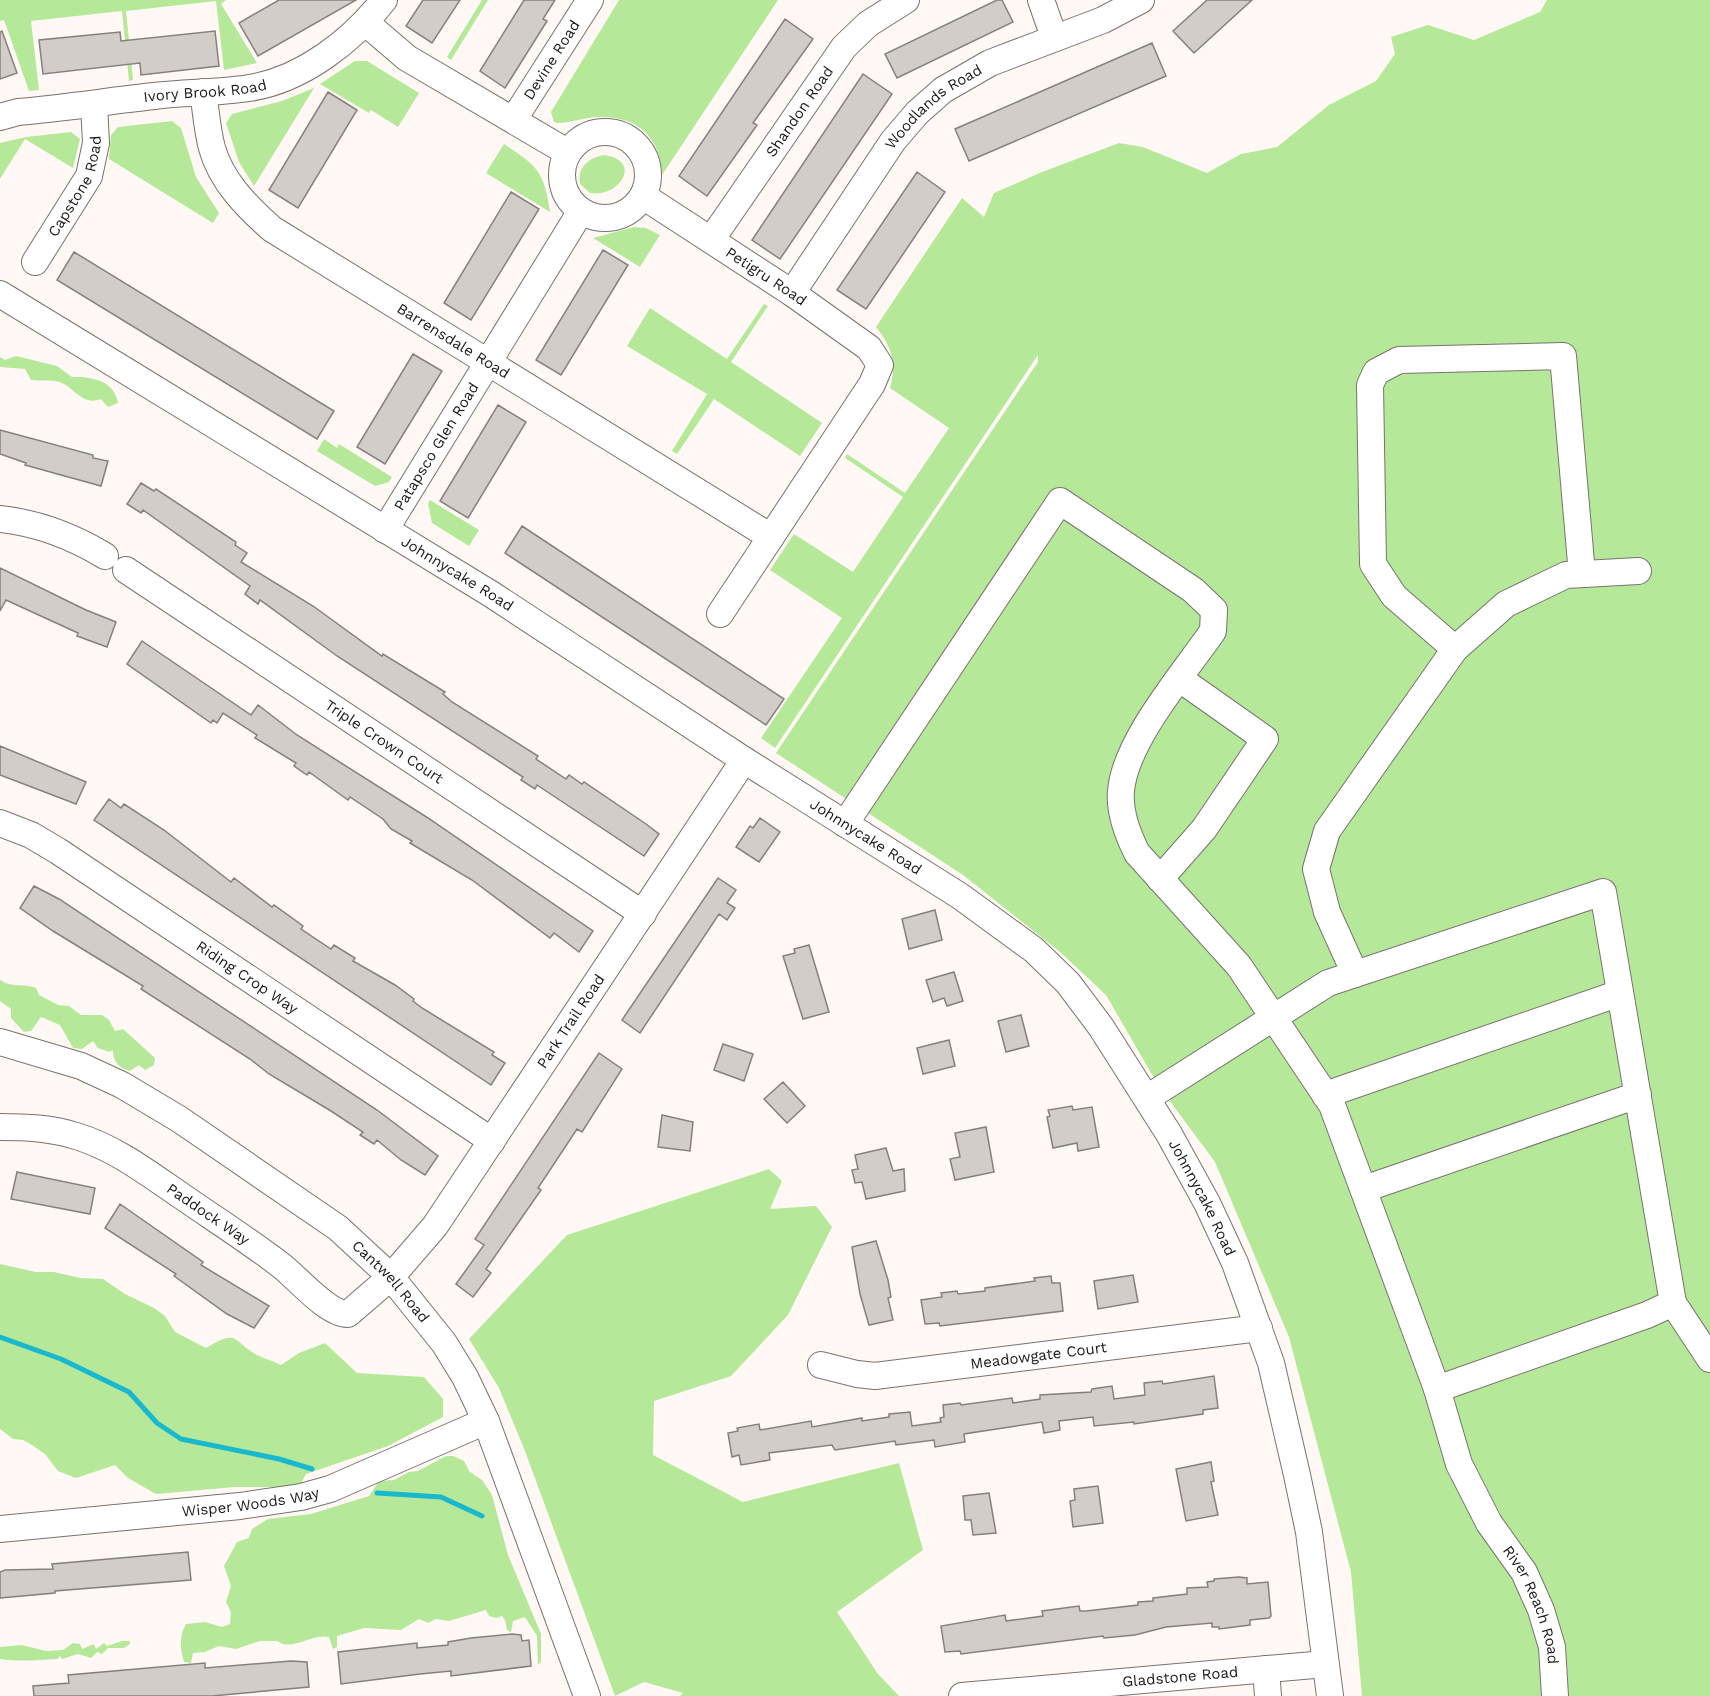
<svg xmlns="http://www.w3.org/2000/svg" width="1710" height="1696" viewBox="0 0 1710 1696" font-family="'Work Sans',sans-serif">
	<rect width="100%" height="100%" fill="#fff8f4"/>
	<path fill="#b6e899" d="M0,0h226l-5,4 36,59 -33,7 -8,-69 -90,10 7,69 -4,1 -7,-70 -91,10 8,69 -10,1 -25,-71 -4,1z
		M482,0h6l-37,60 -4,-3z
		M619,0h159l-116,175c-2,-38 -24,-59 -63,-58 -15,0 -27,6 -42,6l-3,-1 -3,-10z
		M1547,0h163v1696h-348l-11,-124 -62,-235 -74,-175 -57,-77 -52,-90 -46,-43 -97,-77 -187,-122 262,-391v-7l-263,393 -14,-10 81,-120 -72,-48 24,-36 59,38 50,-75 -58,-39 2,-4 58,39 44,-65 -59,-40c7,-25 2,-41 -14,-61l86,-129 22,19 10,-24 48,-21 77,-29 24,4 64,26 34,-19 36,-7 52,-42 47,-24 19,-27 -4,-17 37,-12 46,15 66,-28z
		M355,61h12l52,32 -21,34 -27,-17 -2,3 -49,-29z
		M314,88l-60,98 -15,-24 -13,-39 6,-9 50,-13z
		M172,121l9,7 15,49 23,36 -6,10 -104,-64 2,-24 7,-8z
		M71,132l9,7 -7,29 -48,-29 -25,40v-36l26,-6z
		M504,144c33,22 40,26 46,68l-64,-39z
		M603,155c40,4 18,43 -13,38l-10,-9c-3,-17 8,-25 23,-29z
		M634,227l12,1 14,7 -20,32 -47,-29z
		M764,304l4,2 -37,56 91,61 -22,33 -86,-57 -37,55 -5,-3 35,-57 -80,-48 23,-38 77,51z
		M16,356l41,10 15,11c20,-1 43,4 46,26l-10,4 -7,-8c-21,8 -28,-16 -46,-18 -8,-1 -16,0 -24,-1l-6,-11 -25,-2v-10l5,3z
		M324,439l13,9 2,-4 53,33 -3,5 -14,4 -58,-35z
		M430,500l49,30 -10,16 -37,-23 -4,-19z
		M0,980c12,8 23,3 36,8l3,7 19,10 11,1 12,9h21l7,5 6,11 8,-2 32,29 -1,7 -9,5 -6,-5 -9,6c-11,-3 -17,-9 -17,-21l-4,2 -11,-4 -5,-7 -11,8 -9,-1 -13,-23 -19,-8 -10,14 -7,1 -13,-14v-9l-11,-8z
		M769,1169l13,12 -12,28 46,-3 16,21 -44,88 -57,61 -77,25 -1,54 90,47 156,-39 24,87 -86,62 41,62 21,22h-219l3,-3 -39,-11 -29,14 -90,-245 -26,-63 -30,-49 98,-104z
		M0,1264l36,8h18l26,6 23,1 22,15 29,14 11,8 10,16 31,16c33,-20 26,-7 51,7 8,4 16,6 24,10l18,-12 26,-10 32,30 67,4 19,22v18l-55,29 -82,28 -5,9 -15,4h-51l-79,7 -28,-16 -13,-13 -39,13 -18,-7 -13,-17 -13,-9 -9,-5 -10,-1 -13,-10z
		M446,1456h7l11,5 5,10 13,9 10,15 16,60 33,79v28l-3,3 -1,-29 -12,-19 -12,4 -2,11 -4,-2 -2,-10 -3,-4 -6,2 -7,-2 -3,-6 -37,11 -13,-2 -8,4 -9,-4 -18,11 -37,-2 -27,8v11l-4,2 -4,-12c-17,-4 -37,15 -52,4h-17l-24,8 -17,-3 -14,6 -12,1 -2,10 -7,-1c-4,-13 -5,-26 2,-38l19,-2 17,5 8,-3 1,-12 -5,-10 5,-16 -7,-20 13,-24 12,-4 3,-9 16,-10 43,-5 58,-18 10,-15 15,-1 15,-8 9,-1z
		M122,1641h8v3l-6,4h-16l-6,6 -5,-2 -6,6 -13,-4 -16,5 -2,-3 -3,3c-19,1 -38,3 -57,0v-12l22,-2 24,6 17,-1 10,-7 7,1 2,5 12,-5 2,5 8,-6 3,3z"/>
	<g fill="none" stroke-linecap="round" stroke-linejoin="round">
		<path stroke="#1ab8cd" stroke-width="5" d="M0,1337l61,22 68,33 28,31 24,16 98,20 33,10
			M377,1493l64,4 41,19"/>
	</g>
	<path fill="#d3cdc9" stroke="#86807c" stroke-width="1.5" d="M279,0h77l-98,56 -19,-33z
		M423,0h37l-28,43 -26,-17z
		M524,0h31l-12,19 4,2 -42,67 -25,-17z
		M997,0h5l11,22 -116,56 -12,-24z
		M1207,0h45l-58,53 -21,-22z
		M785,19l28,20 -60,84 4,2 -50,71 -28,-20z
		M2,31l15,42 -17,6v-47z
		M215,31l4,35 -78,9 -1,-12 -97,11 -4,-34 81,-8 1,9z
		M1152,43l14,33 -197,85 -14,-32z
		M863,74l29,20 -112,165 -28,-19z
		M328,92l29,18 -59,98 -29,-18z
		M917,172l28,20 -79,117 -29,-19z
		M511,192l28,17 -68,111 -27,-17z
		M603,250l25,15 -67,110 -25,-15z
		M74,252l260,159 -17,28 -260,-159z
		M413,354l29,17 -57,93 -28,-17z
		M498,405l28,17 -58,96 -28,-17z
		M0,430l93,25v3l15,3 -7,25 -76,-21 1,-2 -26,-9z
		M141,483l13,8 2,-2 80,53 -1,3 12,8 -6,9 72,44 69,50 1,-2 62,38 -2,2 9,8 86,54 -2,3 30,20 3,-4 13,9 2,-2 62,42 13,10 -15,22 -107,-71 -2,4 -14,-9 2,-3 -186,-121 -77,-56 -2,4 -13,-10 5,-8 -107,-76 -2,3 -14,-9z
		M522,526l262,173 -18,26 -261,-172z
		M0,568l86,42 30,12 -9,25 -30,-11 1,-3 -72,-33 -6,11z
		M142,641l109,74 7,-10 39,30 131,83 165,113 -14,21 -25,-19 -4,5 -78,-58 -62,-37 2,-2 -21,-12 -8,-10 -33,-22 -2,3 -39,-28 -2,3 -13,-9 2,-3 -41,-25 2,-3 -34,-22 -6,10 -4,-3 -2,3 -84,-59z
		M0,746l86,36 -10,22 -76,-29z
		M109,799l12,9 3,-4 40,26 67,52 3,-4 38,29 2,-2 29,21 -2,3 30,20 3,-4 21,13 -2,3 42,24 19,14 -1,2 9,7 72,44 -2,3 13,8 -14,22 -397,-265z
		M760,818l20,14 -21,30 -23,-15 14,-21 3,2z
		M718,878l18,12 -9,13 8,5 -8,12 -8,-6 -79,119 -18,-13z
		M34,886l25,13 318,211 61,46 -13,19 -24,-15 -24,-20 -3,4 -14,-9 3,-3 -32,-21 -62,-37 -19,-15 -109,-70 2,-3 -90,-55 -33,-23z
		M935,910l7,30 -33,9 -7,-30z
		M809,945l20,67 -26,7 -20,-63 12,-3 -1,-4z
		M954,972l9,29 -16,5 -3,-8 -11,4 -7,-22z
		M1021,1015l8,31 -23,6 -8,-31z
		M949,1040l6,26 -32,8 -6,-26z
		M723,1044l30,10 -9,27 -30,-11z
		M599,1053l23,16 -40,63 -5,-3 -39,59 3,2 -55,79 5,4 -18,24 -17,-13 28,-39 -9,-6z
		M783,1082l22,24 -18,17 -23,-24z
		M1072,1106l1,4 19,-3 7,40 -21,4 -1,-8 -24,5 -6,-31 3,-1 -2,-6z
		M662,1115l31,7 -3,29 -32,-4z
		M986,1127l8,45 -39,8 -5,-21 10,-2 -5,-24z
		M886,1148l7,23 11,-2 1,22 -39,8 -4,-17 -7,1 -3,-13 6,-1 -3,-14z
		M17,1172l78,16 -5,26 -79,-15z
		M120,1204l83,58 -2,3 68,41 -15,22 -27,-14 -53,-38 2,-2 -71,-46z
		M876,1241l12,39 3,17 -3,1 5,22 -24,5 -9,-31 -8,-47z
		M1133,1275l5,27 -40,7 -4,-28z
		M1051,1276l1,7h8l3,28 -123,15 -1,-3 -14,1 -4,-24 21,-3 -1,-4 16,-2 1,3 27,-3v-3l50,-7 -1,-3z
		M1214,1376l4,32 -15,2v4l-69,10v-2l-40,4 -1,-9 -34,4 1,9 -16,3 -2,-11 -78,12 1,8 -30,5 -1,-7 -38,5 -1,-4 -60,9 -3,-5 -63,8 1,7 -29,5 -2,-10 -7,2 -4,-24 10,-2 -1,-3 22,-4 1,6 51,-9 1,6 50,-9v3l27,-4v-3l21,-2 2,14 29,-4 -1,-4 4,-1 -1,-12 17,-2 1,2 51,-7 1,5 27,-4v-4l51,-3 1,-3 20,-3 2,13 31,-4 -1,-12 18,-2 1,3z
		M1211,1462l3,19 -3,1 7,33 -32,6 -10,-52z
		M1098,1486l5,37 -30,4 -3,-26 5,-1 -1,-11z
		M989,1493l7,40 -23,2 -2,-15h-6l-2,-24z
		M188,1552l3,28 -136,11v2l-55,5v-26l5,-2 48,-1 -1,-5z
		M1239,1577l8,1v6l21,-2 3,34 -2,2 -19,2v5l-31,4v-2h-7v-4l-46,4 -31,8 -31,3 -1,-2 -142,18 -1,-3 -15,1 -4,-26 64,-11 1,6 37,-5 -1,-5 37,-5 1,5h6l52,-6v-3l15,-1v-3l34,-4v-6l21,-1 -1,-5 7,-1v-2z
		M512,1634l9,1 1,6 7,-1 2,26 -80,10v-5l-31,3 -79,10 -3,-32 79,-9v5l31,-3v-3l23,-4z
		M291,1661l16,1 2,25 -97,9h-178l-1,-10 36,-3 -1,-8 137,-12v5z"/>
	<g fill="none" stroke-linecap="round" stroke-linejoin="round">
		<defs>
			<g id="minor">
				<path d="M1041,0l13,37"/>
				<path d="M366,23l41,35 160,94"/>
				<path id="s1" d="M203,92c3,18 4,38 9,56 9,33 35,59 60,81l499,308"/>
				<path id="s2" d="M0,117l18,-5c46,-4 90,-11 136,-16 31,-4 64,-3 95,-8 53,-8 103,-47 135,-88"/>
				<path id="s3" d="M514,119l76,-119"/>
				<circle cx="605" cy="175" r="43"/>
				<path id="s4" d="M643,196l149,97 77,55 11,17 -8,19 -152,230"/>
				<path id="s5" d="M711,240l133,-193 24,-23 38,-24"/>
				<path id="s6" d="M35,262l54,-86 7,-33 -2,-39"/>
				<path id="s7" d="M792,293l101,-152 24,-28 26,-23 47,-27 113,-43 38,-20"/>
				<path id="s8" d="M0,294l491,300 253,166 216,136 74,54 34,33 33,44 68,107 38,69 28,60 36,100 26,112 12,57 21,164"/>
				<path d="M0,519c38,4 72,17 105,37"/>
				<path id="s9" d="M385,530l196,-319"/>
				<path id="s10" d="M126,570l517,344"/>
				<path d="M1455,649l-61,-53 -21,-32 -3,-179 6,-13 23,-12 164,-4 19,218"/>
				<path id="s11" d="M0,823l31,12 27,16 434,290"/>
				<path d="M845,824l215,-323 133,89 21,20 -1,21c-29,42 -88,110 -92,160 -2,21 7,44 16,62l102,113 93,139 105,284 210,-74 26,-12 -70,-411 -275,91 -181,115"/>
				<path d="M1160,879l44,-50 61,-90 -85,-60"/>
				<path d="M1355,974l-28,-62 -11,-43 11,-38 128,-182 51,-45 60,-29 72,-4"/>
				<path id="s12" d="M0,1042l81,24 41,19 57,34 159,109 53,49 53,66 21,34 21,44 101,275"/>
				<path d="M1325,1095l295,-102"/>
				<path id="s13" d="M0,1127c26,0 51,1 76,9 40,12 73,38 107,61 33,23 68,45 100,70 16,13 46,48 65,47l43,-37 44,-51 309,-466"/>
				<path d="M1364,1189l274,-94"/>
				<path d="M1673,1303l37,56"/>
				<path id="s14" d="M821,1365l36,9 18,2 384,-48"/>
				<path id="s15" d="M1437,1389l22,75 30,59 35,49 17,38 11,37 3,49"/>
				<path id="s16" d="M0,1529l240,-23 61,-9 29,-8 156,-68"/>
				<path d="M1266,1669l2,27"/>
				<path id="s17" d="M962,1696l363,-32"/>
			</g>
		</defs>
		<use href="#minor" stroke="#78736f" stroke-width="28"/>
		<use href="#minor" stroke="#fff" stroke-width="26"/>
	</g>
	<g text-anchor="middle" stroke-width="4.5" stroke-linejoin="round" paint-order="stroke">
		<g font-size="15" fill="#1b1917" stroke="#fff8f4">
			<text dy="5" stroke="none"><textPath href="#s3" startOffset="70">Devine Road</textPath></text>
			<text dy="5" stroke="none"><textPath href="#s2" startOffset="207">Ivory Brook Road</textPath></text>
			<text dy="5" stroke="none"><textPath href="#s7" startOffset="236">Woodlands Road</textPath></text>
			<text dy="5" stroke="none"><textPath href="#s5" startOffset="156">Shandon Road</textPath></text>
			<text dy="5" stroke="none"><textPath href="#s6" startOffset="87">Capstone Road</textPath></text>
			<text dy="5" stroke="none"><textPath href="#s4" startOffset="147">Petigru Road</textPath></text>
			<text dy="5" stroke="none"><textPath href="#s1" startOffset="372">Barrensdale Road</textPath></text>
			<text dy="5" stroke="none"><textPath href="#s9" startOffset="98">Patapsco Glen Road</textPath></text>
			<text dy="5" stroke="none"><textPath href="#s8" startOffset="536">Johnnycake Road</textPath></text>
			<text dy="5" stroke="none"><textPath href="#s10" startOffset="310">Triple Crown Court</textPath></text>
			<text dy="5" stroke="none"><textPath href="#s8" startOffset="1022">Johnnycake Road</textPath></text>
			<text dy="5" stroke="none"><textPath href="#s11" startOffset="292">Riding Crop Way</textPath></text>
			<text dy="5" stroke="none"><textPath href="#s13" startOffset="774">Park Trail Road</textPath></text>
			<text dy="5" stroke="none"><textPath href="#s8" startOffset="1526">Johnnycake Road</textPath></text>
			<text dy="5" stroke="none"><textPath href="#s13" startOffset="231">Paddock Way</textPath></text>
			<text dy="5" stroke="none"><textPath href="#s12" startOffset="464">Cantwell Road</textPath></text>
			<text dy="5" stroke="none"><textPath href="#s14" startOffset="220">Meadowgate Court</textPath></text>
			<text dy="5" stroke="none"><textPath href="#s16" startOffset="252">Wisper Woods Way</textPath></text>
			<text dy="5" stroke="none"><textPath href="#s15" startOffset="238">River Reach Road</textPath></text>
			<text dy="5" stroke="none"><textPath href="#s17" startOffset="219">Gladstone Road</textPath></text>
		</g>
	</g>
</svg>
